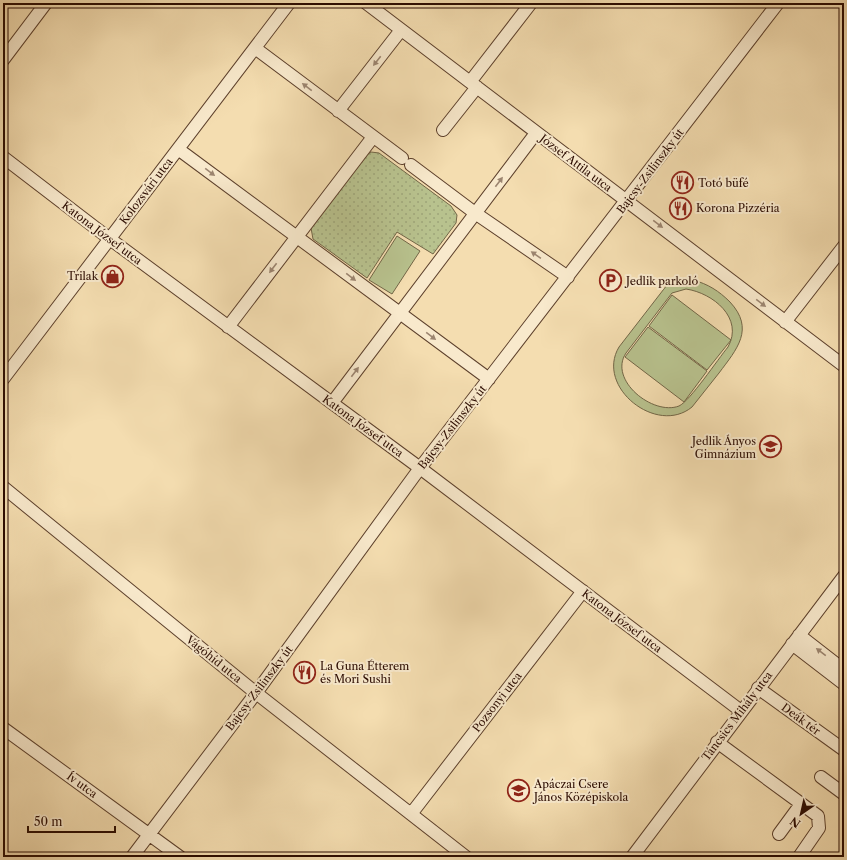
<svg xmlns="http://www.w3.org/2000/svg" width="847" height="860" viewBox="0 0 847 860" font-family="'Libre Caslon Text',serif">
	<defs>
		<pattern id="park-dots" width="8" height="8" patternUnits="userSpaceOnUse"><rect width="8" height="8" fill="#b8c28e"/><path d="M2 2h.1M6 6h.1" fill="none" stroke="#9ea579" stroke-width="1.8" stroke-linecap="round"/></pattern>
	</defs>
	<rect width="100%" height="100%" fill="#f4ddb0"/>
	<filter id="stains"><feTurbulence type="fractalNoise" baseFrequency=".005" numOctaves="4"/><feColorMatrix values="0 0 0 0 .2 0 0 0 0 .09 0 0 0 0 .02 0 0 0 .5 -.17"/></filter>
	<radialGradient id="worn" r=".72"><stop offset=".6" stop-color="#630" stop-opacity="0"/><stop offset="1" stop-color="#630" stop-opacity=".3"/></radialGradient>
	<path fill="#b8c28e" stroke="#726647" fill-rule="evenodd" d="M397,236l23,15 -28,43 -23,-14z
		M693,280c15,4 26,11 37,22 25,27 7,47 -11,71 -9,11 -18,23 -27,34 -35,29 -97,-20 -73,-60l48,-62 10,-4zM686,289c27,4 58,29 42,58 -10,12 -38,54 -49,59 -26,10 -71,-26 -53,-53l46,-60z
		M672,295l59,45 -24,30 -58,-44z
		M648,327l59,44 -23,31 -59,-45z"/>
	<path fill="url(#park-dots)" stroke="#726647" d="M371,152l8,1 72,53 6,9 -1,8 -23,31 -36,-22 -30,46 -54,-39 -2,-11 53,-71z"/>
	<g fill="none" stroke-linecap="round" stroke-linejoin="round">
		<defs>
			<path id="minor" d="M366,3l478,363
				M255,48l147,110
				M3,60l43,-57
				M470,82l61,-79
				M338,111l63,-81
				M443,130l34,-43
				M178,149l311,230
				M3,157l107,82 310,229 321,243
				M411,165l64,48 93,64
				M785,322l59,-76
				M228,327l145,-190
				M3,379l286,-376
				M332,403l204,-270
				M3,487l253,206 210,164
				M799,635l45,35
				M792,644l52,40
				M758,688l86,62
				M3,728l177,129
				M717,742l101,74 1,12 -20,29
				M821,777l23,17
				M411,814l172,-223
				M779,834l22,-30
				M132,857l124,-164 164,-225 358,-465
				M632,857l212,-281"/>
		</defs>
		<use href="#minor" stroke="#5d402c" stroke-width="14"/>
		<use href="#minor" stroke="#f8e9cc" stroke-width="12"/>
	</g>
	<defs><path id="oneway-solid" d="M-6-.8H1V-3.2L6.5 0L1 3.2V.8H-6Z"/></defs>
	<g fill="#9c8570">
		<use href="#oneway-solid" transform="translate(377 61) rotate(128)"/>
		<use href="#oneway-solid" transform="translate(307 87) rotate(-143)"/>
		<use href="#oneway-solid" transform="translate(210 172) rotate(37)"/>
		<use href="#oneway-solid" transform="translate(499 182) rotate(-53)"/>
		<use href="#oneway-solid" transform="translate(658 224) rotate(37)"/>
		<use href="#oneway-solid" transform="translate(536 255) rotate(-145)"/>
		<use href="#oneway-solid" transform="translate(273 268) rotate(127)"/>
		<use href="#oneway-solid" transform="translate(351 277) rotate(37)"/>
		<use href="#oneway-solid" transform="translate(761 303) rotate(37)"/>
		<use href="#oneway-solid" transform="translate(431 336) rotate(37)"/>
		<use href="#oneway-solid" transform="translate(355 372) rotate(-53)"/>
		<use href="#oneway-solid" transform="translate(821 652) rotate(-143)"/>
	</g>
	<defs>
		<symbol id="restaurant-ring" viewBox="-11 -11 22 22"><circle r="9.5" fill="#f8e9cc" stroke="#8f2418" stroke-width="1.5"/><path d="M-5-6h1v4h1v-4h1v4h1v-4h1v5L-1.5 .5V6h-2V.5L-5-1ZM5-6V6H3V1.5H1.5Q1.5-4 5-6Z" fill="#8f2418"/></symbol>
		<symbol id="shop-ring" viewBox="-11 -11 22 22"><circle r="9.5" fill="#f8e9cc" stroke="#8f2418" stroke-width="1.5"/><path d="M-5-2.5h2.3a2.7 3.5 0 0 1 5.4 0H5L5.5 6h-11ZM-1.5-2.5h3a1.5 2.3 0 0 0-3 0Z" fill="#8f2418"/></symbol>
		<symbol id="parking-ring" viewBox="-11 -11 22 22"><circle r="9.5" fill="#f8e9cc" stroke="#8f2418" stroke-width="1.5"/><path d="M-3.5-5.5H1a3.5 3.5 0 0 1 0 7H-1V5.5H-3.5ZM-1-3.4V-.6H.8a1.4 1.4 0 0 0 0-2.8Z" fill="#8f2418"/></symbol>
		<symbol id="school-ring" viewBox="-11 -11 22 22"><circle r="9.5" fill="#f8e9cc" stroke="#8f2418" stroke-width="1.5"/><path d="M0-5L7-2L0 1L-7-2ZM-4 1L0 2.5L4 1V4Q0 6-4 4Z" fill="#8f2418"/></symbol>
	</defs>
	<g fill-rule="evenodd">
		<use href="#restaurant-ring" x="670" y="170" width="25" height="25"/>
		<use href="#restaurant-ring" x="668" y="196" width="25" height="25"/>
		<use href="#shop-ring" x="100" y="264" width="25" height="25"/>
		<use href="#parking-ring" x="598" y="268" width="25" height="25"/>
		<use href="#school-ring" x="758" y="434" width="25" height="25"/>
		<use href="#restaurant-ring" x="292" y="660" width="25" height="25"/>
		<use href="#school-ring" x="506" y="778" width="25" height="25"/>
	</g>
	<g text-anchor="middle" stroke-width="4" stroke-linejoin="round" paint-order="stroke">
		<g font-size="11" fill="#2b0b00" stroke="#f8e9cc">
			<text transform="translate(576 163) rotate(37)" y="4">József Attila utca</text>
			<text transform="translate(650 171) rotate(-53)" y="4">Bajcsy-Zsilinszky út</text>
			<text transform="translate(146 191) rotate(-53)" y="4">Kolozsvári utca</text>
			<text transform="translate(102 233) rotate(37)" y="4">Katona József utca</text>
			<text transform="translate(363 426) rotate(36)" y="4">Katona József utca</text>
			<text transform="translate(452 427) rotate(-52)" y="4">Bajcsy-Zsilinszky út</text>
			<text transform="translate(622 621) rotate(37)" y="4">Katona József utca</text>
			<text transform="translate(214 659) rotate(39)" y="4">Vágóhíd utca</text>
			<text transform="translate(259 688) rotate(-53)" y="4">Bajcsy-Zsilinszky út</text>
			<text transform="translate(497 702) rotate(-52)" y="4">Pozsonyi utca</text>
			<text transform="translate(737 716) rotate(-53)" y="4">Táncsics Mihály utca</text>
			<text transform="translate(801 719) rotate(36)" y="4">Deák tér</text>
			<text transform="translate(82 785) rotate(36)" y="4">Ív utca</text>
		</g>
		<g font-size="11" fill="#2b0b00" stroke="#f8e9cc" text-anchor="start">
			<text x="698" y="187">Totó büfé</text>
			<text x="696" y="212">Korona Pizzéria</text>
			<text x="98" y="280" text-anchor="end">Trilak</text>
			<text x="626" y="285">Jedlik parkoló</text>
			<text x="756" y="445" text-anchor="end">Jedlik Ányos<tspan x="756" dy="13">Gimnázium</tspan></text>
			<text x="320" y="670">La Guna Étterem<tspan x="320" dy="13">és Mori Sushi</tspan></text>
			<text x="534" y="788">Apáczai Csere<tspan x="534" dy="13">János Középiskola</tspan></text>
		</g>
	</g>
	<rect width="847" height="860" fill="none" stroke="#f4ddb0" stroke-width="16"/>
	<rect x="4" y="4" width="839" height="852" fill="none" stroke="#2b0b00" stroke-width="2"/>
	<rect x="8" y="8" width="831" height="844" fill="none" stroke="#2b0b00"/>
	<g transform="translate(801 814) rotate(214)" stroke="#f8e9cc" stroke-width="3" paint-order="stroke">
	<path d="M0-3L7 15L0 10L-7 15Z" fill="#2b0b00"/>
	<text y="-6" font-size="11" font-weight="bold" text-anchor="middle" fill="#2b0b00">N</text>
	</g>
	<path d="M28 826v6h87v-6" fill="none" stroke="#2b0b00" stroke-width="2"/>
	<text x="34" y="826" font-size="12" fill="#2b0b00" stroke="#f8e9cc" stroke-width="3" paint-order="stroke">50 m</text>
	<rect width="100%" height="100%" filter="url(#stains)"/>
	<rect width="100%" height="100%" fill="url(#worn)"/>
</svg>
